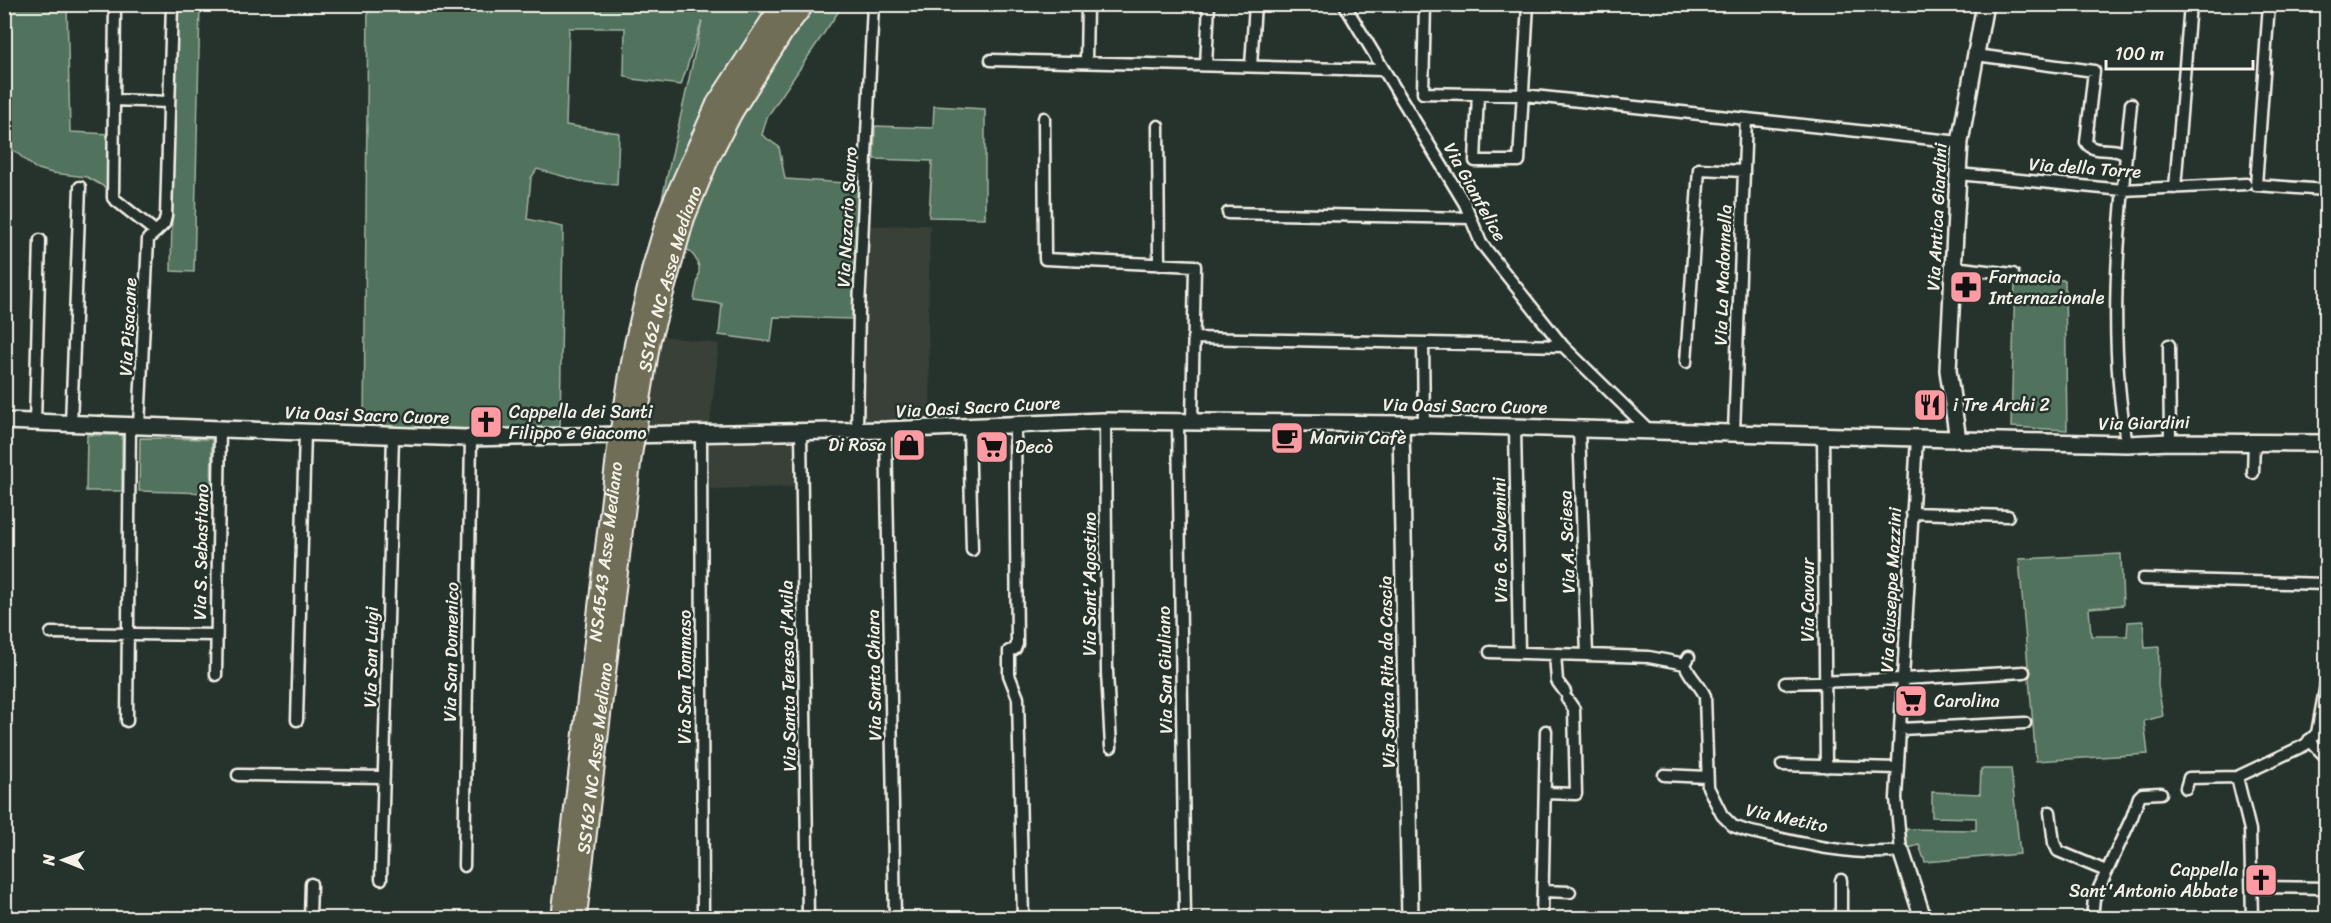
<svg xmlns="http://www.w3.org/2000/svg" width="2331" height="923" viewBox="0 0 2331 923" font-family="Sriracha,sans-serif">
	<rect width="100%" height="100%" fill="#26332d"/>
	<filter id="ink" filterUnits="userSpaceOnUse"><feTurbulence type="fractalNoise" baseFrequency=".0167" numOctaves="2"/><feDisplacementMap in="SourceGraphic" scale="12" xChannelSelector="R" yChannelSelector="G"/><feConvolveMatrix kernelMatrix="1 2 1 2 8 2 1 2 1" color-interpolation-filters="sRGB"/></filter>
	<g filter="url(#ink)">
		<path fill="#384137" d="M930,225l-2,100 3,100 -79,3 6,-202z
			M663,336l56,8 -10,89 -63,1z
			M793,436l1,51 -84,2 -1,-51z"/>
		<path fill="#51725d" stroke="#a2b2a2" stroke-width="1.5" d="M4,5h63l3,127 41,2 -1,56 -23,-13 -35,-4 -17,-5 -30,-25z
			M176,5h24l-6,267 -23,-1z
			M368,5h475l-76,112 -5,18 17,12 6,32 75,5 -6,135 -80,-2 -3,25 -52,-7 3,-31 -28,-4c1,-9 6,-24 5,-33 -3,-18 -30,-29 -44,-37l47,-209 -21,64 -49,-6 -8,-4 1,-47h-56l-3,97 53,8 -2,52 -33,-3 -47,-13 -6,9 -4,41 36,8 -3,203 -196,-3z
			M934,106l51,3v109l-56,-1 3,-56 -58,-2 1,-33 58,2z
			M2015,278l50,2 2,150 -56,-3z
			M87,435h35v56h-36z
			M140,438l72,1 -1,54 -72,-2z
			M2121,554l2,51 -34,3 2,28h36l1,-14 15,-1 2,27 14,-1 -1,39 5,30 -19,5 4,33 -112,7 -17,-202z
			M1981,769h30l9,85 -95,8 -6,-17 -14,4 -4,-20 75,1v-12l-44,-1v-25l48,2z"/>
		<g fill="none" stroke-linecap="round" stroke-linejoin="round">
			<defs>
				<path id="street" d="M115,4l-2,194 43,34
					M1344,4l121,200 16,39 82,103 86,84
					M1425,4l-2,89 101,2 436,47
					M2269,4l-13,181 70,5
					M1976,55l118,16 -8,71c8,14 29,2 40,14
					M991,60l391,10
					M1086,62l1,-58
					M1206,65l3,-61
					M1251,66l4,-62
					M1478,94l-3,67h44l9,-157
					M114,100l55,2
					M1044,118l1,141 150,7 -3,155
					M1158,126l1,139
					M1958,174l165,16 123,-6
					M2175,188l15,-184
					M1228,213l243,5
					M1953,267l60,7
					M1193,338l370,8
					M1423,343l1,82
					M2169,345l1,97
					M1686,362l13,-193 45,2
					M1105,421l2,251 4,75
					M1178,421l7,497
					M35,422l5,-182
					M71,424l9,-237
					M1015,425l2,219 -2,5 -6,2v24l9,23 5,220
					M139,426l9,-187 16,-15 2,-8 6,-212
					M969,427l3,123
					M1515,427l4,226
					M1579,428l8,227
					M886,430l9,488
					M857,431l2,-123 14,-304
					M801,432l7,486
					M1734,432l12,-313
					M1823,434l3,333
					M701,435l2,483
					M2127,444c-21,-112 -7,-228 4,-340
					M2253,473l1,-31
					M1912,513l96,3
					M2143,579l183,5
					M51,633l165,2
					M1490,652l159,5 36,7
					M1555,654l2,27 8,11
					M1689,657l-4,7c4,13 15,20 20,32l3,91 14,28 11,11 14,5c49,11 103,26 154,20l-5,-53 21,-360
					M216,675l4,-246
					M1785,683l118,-4 121,-7
					M297,720l8,-288
					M127,721l3,-295
					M1900,729l125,-6
					M2309,740l17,17
					M1782,765l116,3
					M238,775l146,2
					M1664,775l43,2
					M2237,777l13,53 2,88
					M2186,788l3,-10 48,-1 68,-32 12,-12 9,-49
					M1545,793l31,1 -2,-85 -7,-10
					M2050,812l4,31 4,8 48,20
					M464,866l7,-428
					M381,879l12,-443
					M1841,880v38
					M2252,887l74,1
					M1543,891l27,1
					M310,918l1,-34
					M1542,918l4,-187
					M2092,918l2,-19 38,-82 7,-20 3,-3 19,-1"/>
				<path id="secondary" d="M4,421l461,17 421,-8 216,-9 299,3 552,15
					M1401,424l9,494
					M1957,433l-9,-63 10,-196 2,-32 25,-138
					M1963,440l164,4 43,-2 156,1
					M1901,851l22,67"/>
				<path id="highway" d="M717,104l55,-84 13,-16
					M732,112l52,-82 20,-26"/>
			</defs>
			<use href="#street" stroke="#f4f1e8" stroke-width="15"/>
			<use href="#secondary" stroke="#f4f1e8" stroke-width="20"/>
			<use href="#highway" stroke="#f4f1e8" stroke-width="24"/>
			<use href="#street" stroke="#26332d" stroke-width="10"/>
			<use href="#secondary" stroke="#26332d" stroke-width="15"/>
			<use href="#highway" stroke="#716e59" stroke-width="20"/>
			<defs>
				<g id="highway-bridge">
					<path id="s1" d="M576,916l55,-461 19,-116 34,-121 25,-61 23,-45"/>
					<path id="s2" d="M562,918l56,-470 17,-104 18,-77 17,-57 47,-106"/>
				</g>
			</defs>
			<use href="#highway-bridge" stroke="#f4f1e8" stroke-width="24" stroke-linecap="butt"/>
			<use href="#highway-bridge" stroke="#716e59" stroke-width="20"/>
		</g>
	</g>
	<defs>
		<symbol id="pharmacy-square" viewBox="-11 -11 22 22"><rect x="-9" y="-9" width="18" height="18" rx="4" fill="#ff9aa2" stroke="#26332d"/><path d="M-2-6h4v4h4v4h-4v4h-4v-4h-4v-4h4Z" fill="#111"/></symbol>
		<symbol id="restaurant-square" viewBox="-11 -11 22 22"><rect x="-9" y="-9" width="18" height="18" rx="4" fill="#ff9aa2" stroke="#26332d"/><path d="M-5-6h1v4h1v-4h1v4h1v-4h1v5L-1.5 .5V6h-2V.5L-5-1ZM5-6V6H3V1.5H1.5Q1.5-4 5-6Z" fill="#111"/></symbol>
		<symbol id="church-square" viewBox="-11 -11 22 22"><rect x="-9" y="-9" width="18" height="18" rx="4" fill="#ff9aa2" stroke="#26332d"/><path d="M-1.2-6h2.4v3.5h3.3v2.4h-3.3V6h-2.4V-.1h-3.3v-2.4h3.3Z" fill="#111"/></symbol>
		<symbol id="cafe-square" viewBox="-11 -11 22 22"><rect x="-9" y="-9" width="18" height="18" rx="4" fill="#ff9aa2" stroke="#26332d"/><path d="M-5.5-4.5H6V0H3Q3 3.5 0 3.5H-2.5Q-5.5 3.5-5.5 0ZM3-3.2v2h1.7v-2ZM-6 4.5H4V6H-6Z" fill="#111"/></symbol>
		<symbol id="shop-square" viewBox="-11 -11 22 22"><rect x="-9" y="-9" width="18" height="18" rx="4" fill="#ff9aa2" stroke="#26332d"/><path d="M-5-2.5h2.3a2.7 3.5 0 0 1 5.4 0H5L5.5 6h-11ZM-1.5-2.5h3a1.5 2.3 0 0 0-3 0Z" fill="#111"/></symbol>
		<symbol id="supermarket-square" viewBox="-11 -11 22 22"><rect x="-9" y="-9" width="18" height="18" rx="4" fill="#ff9aa2" stroke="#26332d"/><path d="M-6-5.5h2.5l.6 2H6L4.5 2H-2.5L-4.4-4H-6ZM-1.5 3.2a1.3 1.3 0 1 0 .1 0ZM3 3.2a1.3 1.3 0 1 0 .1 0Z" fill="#111"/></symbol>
	</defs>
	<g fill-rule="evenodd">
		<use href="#pharmacy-square" x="1947" y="268" width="38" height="38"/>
		<use href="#restaurant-square" x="1911" y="386" width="38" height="38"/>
		<use href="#church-square" x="467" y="403" width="38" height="38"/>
		<use href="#cafe-square" x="1268" y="419" width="38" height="38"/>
		<use href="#shop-square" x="890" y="426" width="38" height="38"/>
		<use href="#supermarket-square" x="973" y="428" width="38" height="38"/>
		<use href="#supermarket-square" x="1892" y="682" width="38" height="38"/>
		<use href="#church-square" x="2242" y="861" width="38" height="38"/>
	</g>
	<g text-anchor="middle" stroke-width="5" stroke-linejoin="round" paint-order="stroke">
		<g font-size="18" fill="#f4f1e8" stroke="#26332d">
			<text transform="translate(2085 168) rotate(4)" y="6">Via della Torre</text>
			<text transform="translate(1475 192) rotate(61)" y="6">Via Gianfelice</text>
			<text transform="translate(847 217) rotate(-87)" y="6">Via Nazario Sauro</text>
			<text transform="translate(1937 217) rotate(-87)" y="6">Via Antica Giardini</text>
			<text transform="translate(1723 275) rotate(-88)" y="6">Via La Madonnella</text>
			<text dy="6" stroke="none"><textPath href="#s1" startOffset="645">SS162 NC Asse Mediano</textPath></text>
			<text transform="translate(128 327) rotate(-87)" y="6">Via Pisacane</text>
			<text transform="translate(1465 406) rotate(1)" y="6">Via Oasi Sacro Cuore</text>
			<text transform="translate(978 407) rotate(-3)" y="6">Via Oasi Sacro Cuore</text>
			<text transform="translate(367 415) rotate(2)" y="6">Via Oasi Sacro Cuore</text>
			<text transform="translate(2144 423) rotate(-1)" y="6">Via Giardini</text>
			<text transform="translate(1500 540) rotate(-91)" y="6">Via G. Salvemini</text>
			<text transform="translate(1567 542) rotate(-92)" y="6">Via A. Sciesa</text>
			<text transform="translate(201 552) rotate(-89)" y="6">Via S. Sebastiano</text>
			<text dy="6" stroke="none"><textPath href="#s2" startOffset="369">NSA543 Asse Mediano</textPath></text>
			<text transform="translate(1090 584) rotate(-90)" y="6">Via Sant'Agostino</text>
			<text transform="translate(1891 590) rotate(-87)" y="6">Via Giuseppe Mazzini</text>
			<text transform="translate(1808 600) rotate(-90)" y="6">Via Cavour</text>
			<text transform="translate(451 652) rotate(-89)" y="6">Via San Domenico</text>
			<text transform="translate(371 657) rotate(-89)" y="6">Via San Luigi</text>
			<text transform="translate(1165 670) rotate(-91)" y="6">Via San Giuliano</text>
			<text transform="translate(1387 672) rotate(-91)" y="6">Via Santa Rita da Cascia</text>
			<text transform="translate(874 675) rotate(-91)" y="6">Via Santa Chiara</text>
			<text transform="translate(788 676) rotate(-91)" y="6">Via Santa Teresa d'Avila</text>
			<text transform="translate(685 677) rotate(-90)" y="6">Via San Tommaso</text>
			<text dy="6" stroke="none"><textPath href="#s1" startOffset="159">SS162 NC Asse Mediano</textPath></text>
			<text transform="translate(1787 818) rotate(12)" y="6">Via Metito</text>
		</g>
		<g font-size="18" fill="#f4f1e8" stroke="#26332d" text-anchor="start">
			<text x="1989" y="283">Farmacia<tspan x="1989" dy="21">Internazionale</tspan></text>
			<text x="1953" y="411">i Tre Archi 2</text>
			<text x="509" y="418">Cappella dei Santi<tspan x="509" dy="21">Filippo e Giacomo</tspan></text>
			<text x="1310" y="444">Marvin Cafè</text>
			<text x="886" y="451" text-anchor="end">Di Rosa</text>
			<text x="1015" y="453">Decò</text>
			<text x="1934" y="707">Carolina</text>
			<text x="2238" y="876" text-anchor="end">Cappella<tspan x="2238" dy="21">Sant'Antonio Abbate</tspan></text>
		</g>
	</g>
	<rect width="2331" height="923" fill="none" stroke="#26332d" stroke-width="24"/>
	<rect x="12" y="12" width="2307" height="899" fill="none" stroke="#f4f1e8" stroke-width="2" filter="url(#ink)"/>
	<g transform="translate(63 860) rotate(271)" stroke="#26332d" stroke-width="4.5" paint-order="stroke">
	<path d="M0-4.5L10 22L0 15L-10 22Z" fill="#f4f1e8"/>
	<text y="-9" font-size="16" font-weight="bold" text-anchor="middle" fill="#f4f1e8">N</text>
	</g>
	<path d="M2106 60v9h147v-9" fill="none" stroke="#f4f1e8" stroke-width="3"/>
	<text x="2115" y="60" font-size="18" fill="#f4f1e8" stroke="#26332d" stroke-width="4.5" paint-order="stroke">100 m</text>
</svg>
